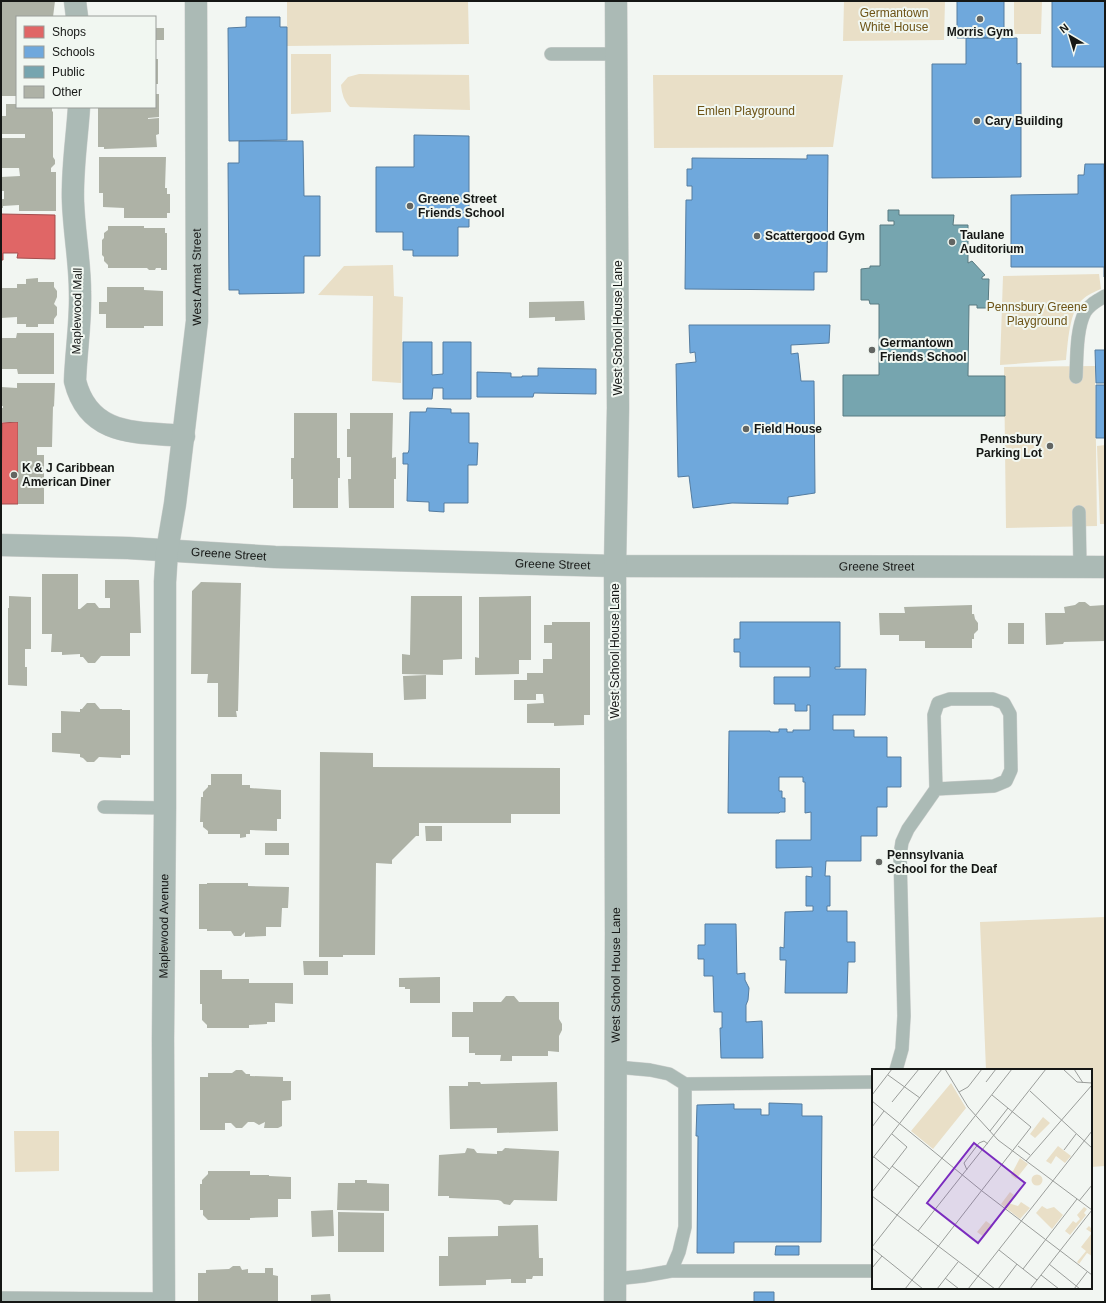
<svg xmlns="http://www.w3.org/2000/svg" width="1106" height="1303" viewBox="0 0 1106 1303" font-family="Arial,sans-serif">
	<rect width="100%" height="100%" fill="#f2f6f2"/>
	<path fill="#e9dfc7" d="M287,1h181l1,43 -182,2z
		M844,1h101l-1,39 -101,1z
		M1014,1h28l-1,33h-27z
		M291,54h40v58l-40,2z
		M359,74l110,1 1,35 -120,-3c-6,-6 -8,-13 -9,-22l7,-8z
		M653,75h190l-10,72 -179,1z
		M393,265l1,31 9,1 -2,86 -29,-2 1,-85 -55,-1 26,-29z
		M1099,274l2,15c-7,3 -14,6 -19,11 -13,12 -14,43 -16,60l-66,5 3,-89z
		M1095,366l2,160 -91,2 -2,-161z
		M1105,445v79h-5l-3,-78z
		M1105,917v249l-14,1v-97h-105l-6,-148z
		M14,1131h45v40l-44,1z"/>
	<path fill="#e06666" stroke="#a34e4e" d="M1,214l54,1v44l-38,-1 1,-5h-15v7h-2z
		M18,422v82h-17l1,-81z"/>
	<path fill="#6fa8dc" stroke="#547ca0" d="M957,1h47v37h-47z
		M1052,1h53v66h-53z
		M246,17h34v10h7v113l-58,1 -1,-113 18,-1z
		M966,38h51v26l4,-1v114l-89,1v-114h34z
		M414,135l55,1v91h-11v29h-45v-6h-10v-18h-27v-65h38z
		M239,141h64l1,55h16v60h-16v37l-65,1v-4h-10l-1,-127h11z
		M807,155h21l-1,117h-13v18l-129,-1 1,-89h6v-14h-5v-17h5v-11l115,1z
		M1085,164h19l1,113h-1v-10h-93v-72l67,-1v-19h6z
		M689,325h141l-1,18 -38,2v9l7,-1 3,28h13l1,112 -27,4v7l-56,-1 -39,5 -4,-32 -11,1 -2,-113 20,-2 -1,-10 -5,1z
		M403,342h29v33l11,-1v-32h28v57h-28v-11h-10l-1,11h-29z
		M1095,350h10v33h-9z
		M538,368l58,1v25l-62,-1 -1,4h-56v-25l34,1v4h11v-1h16z
		M1096,385h9v53h-9z
		M427,408l24,1v4h18v30h9l-1,22h-9v38h-24v9l-15,-1v-9l-22,-1 1,-37h-5v-11h5l1,-3 1,-38h16z
		M740,622h100v45h-5v2h31l-1,46h-32v15h21v7h33v20h14v30h-14v20h-10v29h-16v25h-35l-1,15h5v30h-3v5h20v31h8v20h-7l-1,31h-62l1,-33h-6v-13l4,1 1,-36 28,-1v-5h-7v-30l6,1v-10l-36,1v-28h35v-28l-6,1v-31h-2v-5h-24v14h3v7h3v14h-5l-1,1h-51l1,-82h41v1h9v-3h8v3h6v-2h17v-25h-3v6h-12v-7h-21v-27h36v-10h-70v-15h-6v-13h6z
		M705,924h31l1,50 8,-1v7l4,8 -1,12 -2,5v17l16,-1 1,37h-42l-1,-30h2v-16h-8l-1,-36h-9v-17h-6v-14h7z
		M769,1103l33,1v12h20l-1,126h-87v11h-37l1,-117h-2l1,-31 37,-1v5h27v6h8z
		M776,1246h23v9h-24z
		M754,1292h20v10h-20z"/>
	<path fill="#76a5af" stroke="#597a81" d="M888,210h11v5h55l-1,10h15v38l4,-2 13,14 -3,2v2h7l-1,29h-11v-3h-8l-1,71h37v40h-162v-41h36v-71h-9l-1,-4h-8v-31l9,-1v-2h10v-41h14v-4h-6z"/>
	<path fill="#aeb2a6" d="M23,1h32l-2,16h-36v79h-16v-94z
		M155,28h9v12h-9z
		M155,59h3v25h-3z
		M155,94h4v23l-11,1v1l11,-1v16l-3,1 1,12 -53,2v-2h-6v-40h57z
		M6,104h11v3h35v4l1,1v45l2,3v4l-4,4v4h5v39h-37v-6l-16,1v2h-2v-9h3v-8h-3v-14l19,-1 -1,-8h-18v-30h24v-4h-24v-18h5z
		M99,157h67l-1,31h2v6h3v19h-3v5h-43v-10l-21,-1v-14h-4z
		M108,226h36v2h21v5h2v37h-6v-2h-5l-1,2h-6l-2,-2h-39v-3l-4,-4v-4l-2,-2v-15l2,-2v-5l4,-3z
		M38,278v4h16v5l3,4v6l-3,7 3,3v8l-3,4v5h-16v3h-12v-3h-9v-7l-16,1v-30h16v-4h9v-5z
		M107,287h37v3l19,1v35h-19v2h-38v-14h-7v-12h8z
		M584,301l1,19 -30,1v-4l-26,1v-16z
		M17,333h37v41h-36l-1,-5h-16v-31h15z
		M17,383h38l-1,24 -1,-1 -1,41h-15v8h7v49h-26v-82h-17v-14h2v-2h-2v-19l16,1z
		M294,413h43v45h3v20h-2v30h-45v-29h-2v-21h3z
		M350,413h43l-1,45 4,-1v22h-2v29h-45l-1,-29h3v-22h-4v-28h3z
		M42,574h36v35h2l7,-6h8l4,5h11v-10h-5v-18h34l2,53h-11v23h-29l-6,7h-7l-5,-6h-3v-3l-18,1v-3h-11l1,-18h-10z
		M201,582l40,1 -3,128h-2l1,6h-19v-34h-11l1,-9h-17l1,-83z
		M9,596l22,1v52h-6v18h2v19l-19,-1v-77h1z
		M411,596h51v63l-19,1v15l-41,-1v-20l8,1z
		M531,596v64h-12v14l-44,1v-18l4,1v-61z
		M1079,602h6l5,4 15,-1v36l-41,1 -1,2 -17,1 -1,-32h20l-1,-6 11,-2z
		M972,605v9h2l1,5 3,4v7l-4,4v5h-2v9h-47v-7h-26v-6h-19l-1,-22h26l-1,-6z
		M552,622h38v93h-6v10l-30,1v-3h-27v-19l17,-1 -1,-9h-7v6h-22v-20h13v-7h16v-14h9v-16h-8v-18h8z
		M1008,623h16v21h-16z
		M426,675v24l-22,1 -1,-24z
		M87,703h8l5,6h22v1h8v45h-9v3l-22,-1 -5,5h-7l-4,-4 -3,-1v-3l-28,-2v-19h9v-22l19,1v-3h2z
		M320,752l53,1v14l187,1v46h-49v9h-92v13h-3l-24,24v4l-16,-1 -1,92h-32v2h-24z
		M211,774h31v11h8v3l31,2v29h-4v12l-27,-1v4h-4v3l-6,1v-4h-32v-3l-5,-4v-5h-3l1,-25h2v-5l5,-5v-2h3z
		M425,826h17v15h-16z
		M265,843h24v12h-24z
		M207,883h41v3l41,1 -1,21h-6l-1,19h-15v9l-21,1v-5l-4,4h-7l-3,-5h-24v-2h-8v-45h8z
		M303,961h25v14h-24z
		M200,970h22v9h27v4h44v21l-18,-1v19h-8v2l-18,1v3h-42v-3l-5,-5v-16h-2z
		M440,977v26h-30v-14h-5v-2h-6v-9z
		M506,996h8l5,6h40v17l3,5v6l-3,6v16l-11,-1v5h-36v5h-12l1,-6h-26v-2h-6v-16h-17v-25h21v-10h28z
		M236,1070h6l4,4h4v2l33,1v4h8v19l-9,1v25l-4,2h-14l1,-6 -6,3 -5,-3h-6l-6,6h-6l-5,-5h-6v7h-25v-53h8v-4h24z
		M468,1082h12l1,2 76,-2 1,49 -61,2v-5l-47,1 -1,-43h19z
		M467,1148l7,1 3,4 20,1v-3h5l3,-3 54,3 -2,50 -43,-1 -4,5 -6,-1 -3,-3 -3,-1 -49,-2v-2h-11l1,-41 26,-2z
		M208,1171h42v4h19v1l22,1v22h-13v18l-28,1v2h-42l-5,-5v-5h-3v-26h2v-4l6,-6z
		M355,1180h12v3l22,1v27l-52,-1 1,-27h17z
		M333,1210l1,26 -22,1 -1,-26z
		M338,1212l46,1v39h-46z
		M538,1225l1,33h4v18h-10l-1,3h-6v4h-15v-4l-25,1v5l-47,1v-30h9v-19l50,-1v-10z
		M233,1266h7l2,4 6,-1v4h17v-5h8v7l5,1v26h-80v-29h8v-3l23,-1z
		M330,1294l1,8h-20v-7z"/>
	<g fill="none" stroke-linecap="round" stroke-linejoin="round">
		<defs>
			<path id="service" d="M551,54h65
				M1076,377c1,-19 0,-48 9,-65 5,-8 13,-12 20,-16
				M1079,512l1,55
				M104,807l61,1
				M616,1067l34,3 19,4 16,10v143l-6,25 -8,19
				M896,1070l6,-21 2,-33 -4,-161 2,-13 6,-13 28,-40 -2,-74 4,-12 12,-4h43l11,4 6,11 1,56 -5,11 -12,5 -58,3
				M685,1084l188,-2
				M615,1279l28,-3 28,-5h202
				M1,1298l163,1"/>
			<g id="minor">
				<path d="M75,1l2,16"/>
				<path d="M79,107c-2,32 -7,62 -6,94 1,31 7,61 7,91 1,30 -4,59 -5,89 14,56 62,51 109,55"/>
				<path id="s1" d="M1,545l127,3 147,9 340,9 490,1"/>
				<path id="s2" d="M164,1302l-1,-263 2,-231v-226l2,-31 8,-47 22,-183 -1,-320"/>
				<path id="s3" d="M615,1302l1,-370 -1,-366 3,-158 -2,-407"/>
			</g>
		</defs>
		<use href="#service" stroke="#cfd1cf" stroke-width="14"/>
		<use href="#minor" stroke="#cfd1cf" stroke-width="23"/>
		<use href="#service" stroke="#abbab5" stroke-width="13"/>
		<use href="#minor" stroke="#abbab5" stroke-width="22"/>
	</g>
	<g fill="#626562" stroke="#f1f7f1" stroke-width="1.5">
		<circle cx="980" cy="19" r="4"/>
		<circle cx="977" cy="121" r="4"/>
		<circle cx="410" cy="206" r="4"/>
		<circle cx="757" cy="236" r="4"/>
		<circle cx="952" cy="242" r="4"/>
		<circle cx="872" cy="350" r="4"/>
		<circle cx="746" cy="429" r="4"/>
		<circle cx="1050" cy="446" r="4"/>
		<circle cx="14" cy="475" r="4"/>
		<circle cx="879" cy="862" r="4"/>
	</g>
	<g text-anchor="middle" stroke-width="4" stroke-linejoin="round" paint-order="stroke">
		<g font-size="12" fill="#6d5316" stroke="#f1f7f1">
			<text x="894" y="17">Germantown<tspan x="894" dy="14">White House</tspan></text>
			<text x="746" y="115">Emlen Playground</text>
			<text x="1037" y="311">Pennsbury Greene<tspan x="1037" dy="14">Playground</tspan></text>
		</g>
		<g font-size="12" font-weight="bold" fill="#151715" stroke="#f1f7f1" text-anchor="start">
			<text x="980" y="36" text-anchor="middle">Morris Gym</text>
			<text x="985" y="125">Cary Building</text>
			<text x="418" y="203">Greene Street<tspan x="418" dy="14">Friends School</tspan></text>
			<text x="960" y="239">Taulane<tspan x="960" dy="14">Auditorium</tspan></text>
			<text x="765" y="240">Scattergood Gym</text>
			<text x="880" y="347">Germantown<tspan x="880" dy="14">Friends School</tspan></text>
			<text x="754" y="433">Field House</text>
			<text x="1042" y="443" text-anchor="end">Pennsbury<tspan x="1042" dy="14">Parking Lot</tspan></text>
			<text x="22" y="472">K &amp; J Caribbean<tspan x="22" dy="14">American Diner</tspan></text>
			<text x="887" y="859">Pennsylvania<tspan x="887" dy="14">School for the Deaf</tspan></text>
		</g>
		<g font-size="12" fill="#151715" stroke="#f1f7f1">
			<text dy="4" stroke="none"><textPath href="#s2" startOffset="1027">West Armat Street</textPath></text>
			<text transform="translate(77 311) rotate(-89)" y="4">Maplewood Mall</text>
			<text transform="translate(618 328) rotate(-90)" y="4">West School House Lane</text>
			<text dy="4" stroke="none"><textPath href="#s1" startOffset="228">Greene Street</textPath></text>
			<text dy="4" stroke="none"><textPath href="#s1" startOffset="552">Greene Street</textPath></text>
			<text dy="4" stroke="none"><textPath href="#s1" startOffset="876">Greene Street</textPath></text>
			<text transform="translate(615 651) rotate(-90)" y="4">West School House Lane</text>
			<text dy="4" stroke="none"><textPath href="#s2" startOffset="376">Maplewood Avenue</textPath></text>
			<text dy="4" stroke="none"><textPath href="#s3" startOffset="327">West School House Lane</textPath></text>
		</g>
	</g>
	<g transform="translate(872 1069)">
		<rect width="220" height="220" fill="#f2f6f2"/>
		<path d="M79,14l15,25 -33,41 -22,-18zM171,48l7,6 -15,15 -5,-4zM186,77l13,10 -6,7 -9,-7 -5,8 -5,-3zM148,89l8,6 -12,15 -5,-4zM159.5 111a5.5 5.5 0 1 1 11 0a5.5 5.5 0 1 1-11 0ZM138,123l4,3 -6,8 10,3 3,-4 9,6 -10,11 -19,-15zM170,137l5,3 7,-2 9,8 -11,14 -16,-16zM212,138l3,2 -3,4 2,2 -16,20 -5,-4 8,-10 3,2 4,-4 -3,-4zM114,152l7,5 -9,11 -7,-5zM217,157l3,3v27l-5,-3 -8,11 -2,-2 9,-11 -5,-4 11,-14 -6,-4z" fill="#e9dfc7"/>
		<path fill="none" stroke="#9a9d9a" stroke-width="1" d="M73,0l23,38 30,33 94,70M191,0l14,13 15,1M202,0l9,14M16,6l32,23M114,13l10,-13M158,22l62,57M87,23l9,-5 14,-18M0,26l20,-26M0,32l110,90 110,84M20,33l27,-33M0,58l12,-16M118,62l18,-23M146,77l12,9M192,81l12,-16M2,88l15,12M0,90l70,-90M154,92l66,-76M20,97l27,21M95,101l-3,-7 15,-20 5,-2 4,3M0,123l35,-45 -15,-13M0,127l123,93M207,132l13,-16M46,162l128,-162M0,178l140,-178M0,179l51,41M127,181l38,30M177,195l31,25M0,199l10,-12M151,200l54,-70M169,206l18,14M73,209l14,11M33,220l126,-162 -39,-32M65,220l21,-27M96,220l124,-158M126,220l19,-25M158,220l62,-79M202,220l13,-17"/>
		<path fill="#7b2cbf" fill-opacity="0.15" stroke="#7b2cbf" stroke-width="2" d="M102,74l51,40 -47,60 -51,-40z"/>
		<rect width="220" height="220" fill="none" stroke="#151715" stroke-width="2"/>
	</g>
	<rect width="1106" height="1303" fill="none" stroke="#151715" stroke-width="4"/>
	<rect x="16" y="16" width="140" height="92" fill="#f1f7f1" stroke="#999d99"/>
	<rect x="24" y="26" width="20" height="12" fill="#e06666" stroke="#999d99"/>
	<text x="52" y="36" font-size="12" fill="#151715">Shops</text>
	<rect x="24" y="46" width="20" height="12" fill="#6fa8dc" stroke="#999d99"/>
	<text x="52" y="56" font-size="12" fill="#151715">Schools</text>
	<rect x="24" y="66" width="20" height="12" fill="#76a5af" stroke="#999d99"/>
	<text x="52" y="76" font-size="12" fill="#151715">Public</text>
	<rect x="24" y="86" width="20" height="12" fill="#aeb2a6" stroke="#999d99"/>
	<text x="52" y="96" font-size="12" fill="#151715">Other</text>
	<g transform="translate(1070 36) rotate(322)" stroke="#f1f7f1" stroke-width="3" paint-order="stroke">
	<path d="M0-3L7 15L0 10L-7 15Z" fill="#151715"/>
	<text y="-6" font-size="11" font-weight="bold" text-anchor="middle" fill="#151715">N</text>
	</g>
</svg>
